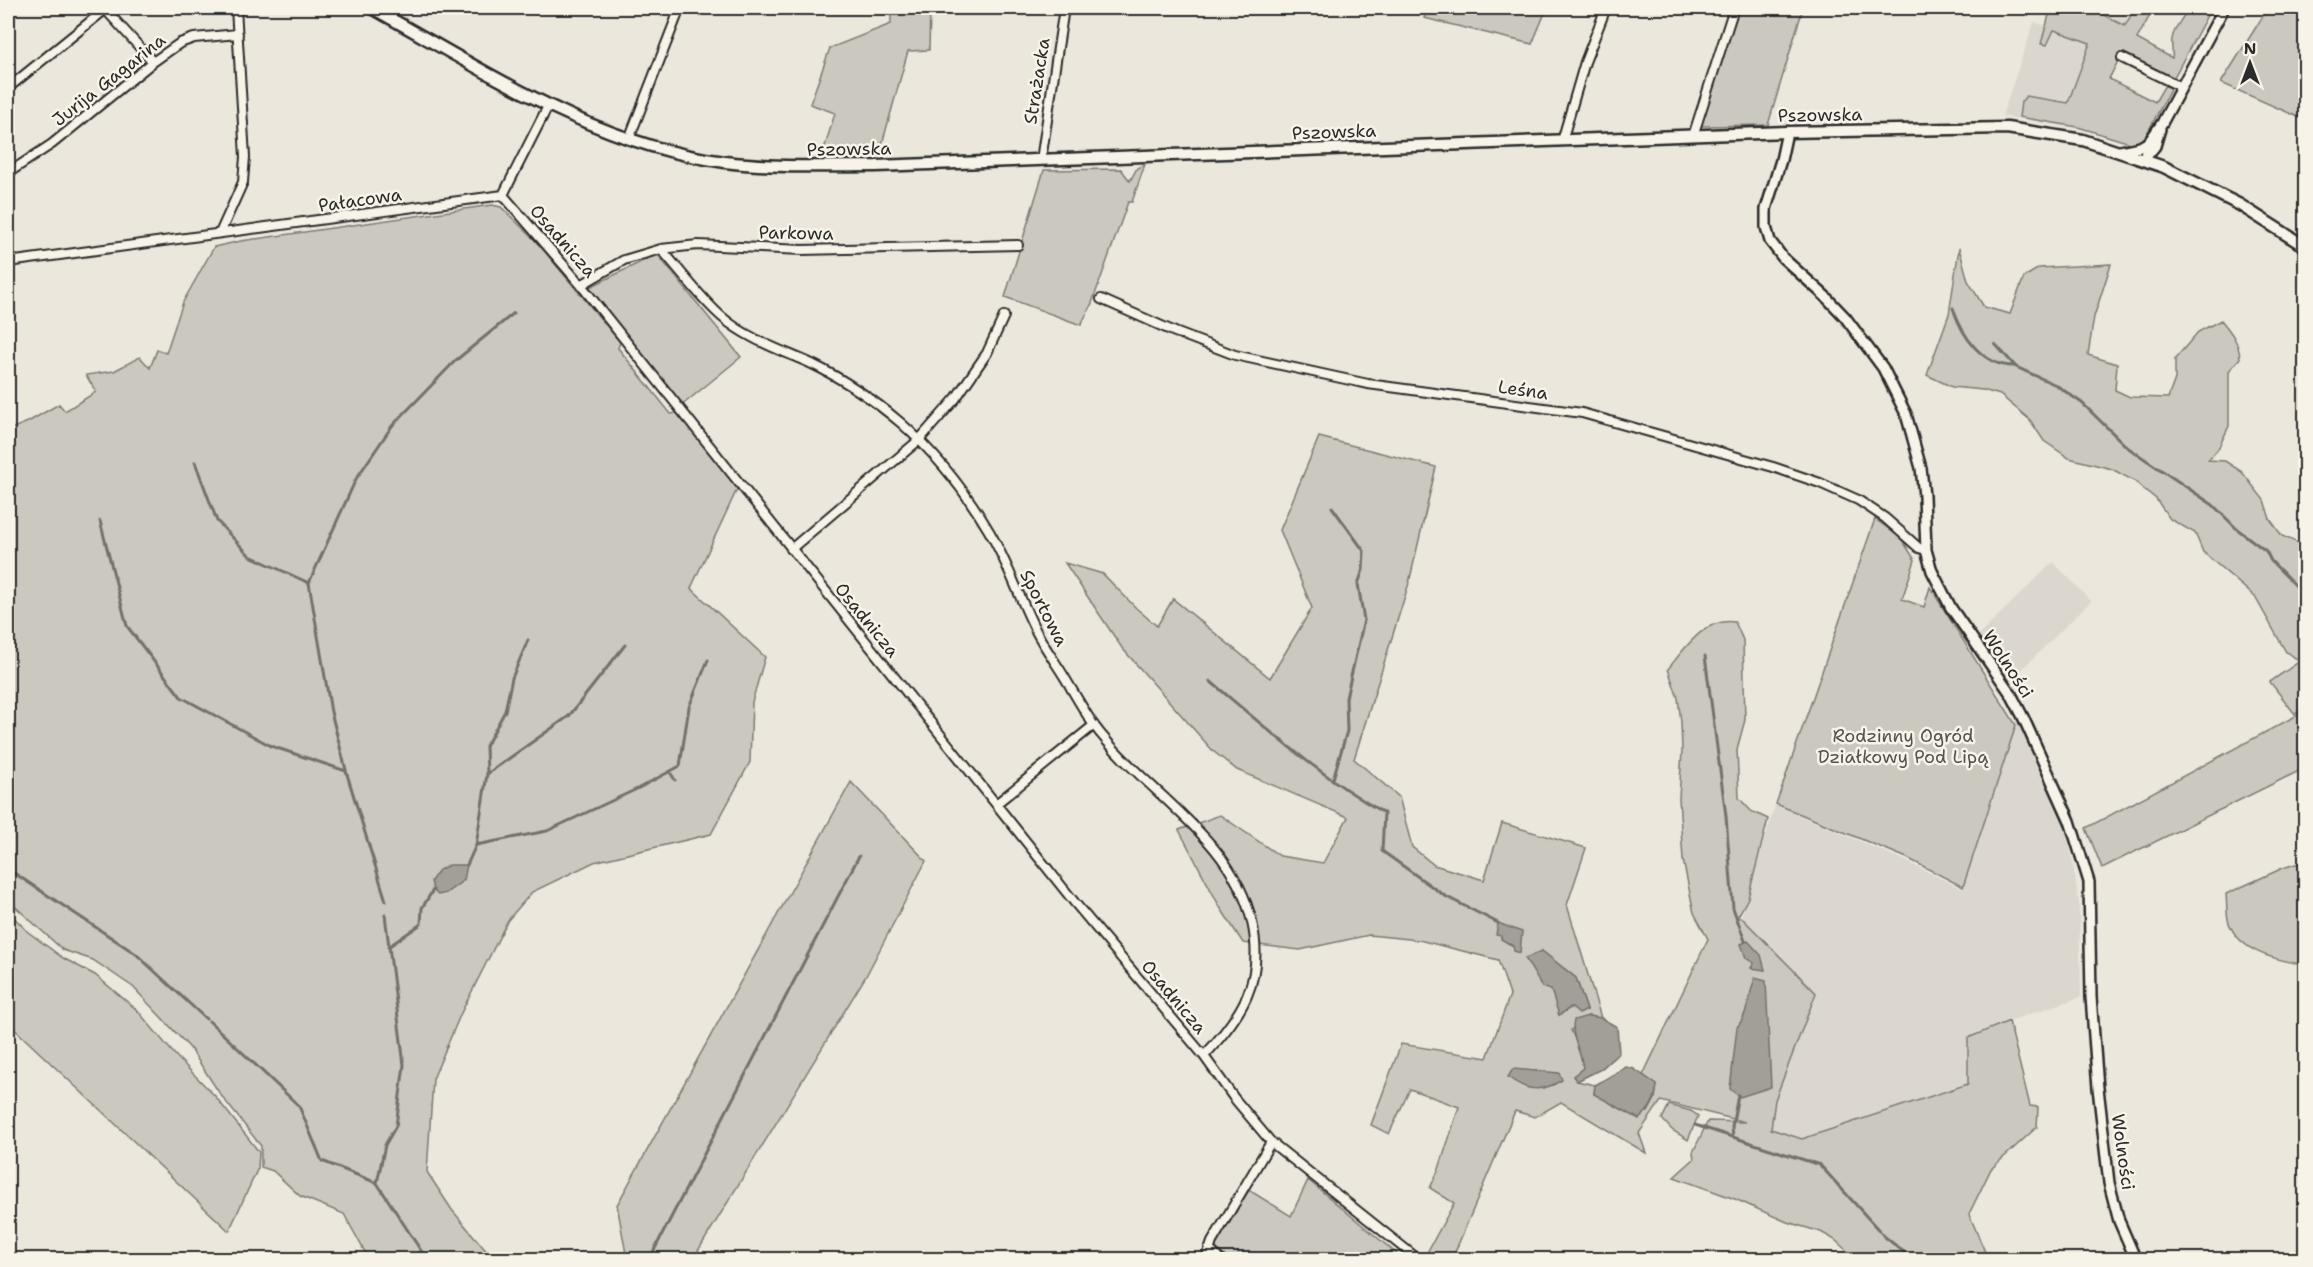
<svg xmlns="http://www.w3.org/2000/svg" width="2313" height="1267" viewBox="0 0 2313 1267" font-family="'Shantell Sans',sans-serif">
	<rect width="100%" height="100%" fill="#ebe7dd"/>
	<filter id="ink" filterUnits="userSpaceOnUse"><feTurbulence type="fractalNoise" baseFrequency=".0167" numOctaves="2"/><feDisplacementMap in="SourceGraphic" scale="12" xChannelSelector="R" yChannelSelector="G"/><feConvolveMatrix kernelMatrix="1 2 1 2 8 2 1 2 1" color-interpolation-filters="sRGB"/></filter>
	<g filter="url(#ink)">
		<path fill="#dbd7ce" d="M2090,8h45l-10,18z
			M2034,22l58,20 -23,85 -67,-11z
			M2053,562l38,39 -83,82 -31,-46z
			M2019,717l48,110 12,76 2,94 -72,24 -41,17 1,46 -167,55 -31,-10 4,-29 17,-47 -51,-136 34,-112 129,55 58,29z"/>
		<path fill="#cbc8bf" stroke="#7b7a75" stroke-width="1.5" fill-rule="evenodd" d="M891,8h39l-1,42 -21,1 -29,104 -57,1 13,-43 -25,-9 20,-56 61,-24z
			M1428,8h119l-15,36 -108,-26z
			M1738,8h65l-35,117 -67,1z
			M2051,8h39l35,18 10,-18h19l-17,31 35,19c1,-6 -1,-13 0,-19 2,-12 11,-20 16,-31h23l-38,71 -52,-24 -12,24 46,23 10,-17 6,3 -28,53 -13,2 -52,-16 -59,-10 2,-15 5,-6 42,7 22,-60 -36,-13 -7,15 -6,-1z
			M2268,8h37v112l-84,-37z
			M1145,164l-13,38h-4l-36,101 -11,22 -76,-28 39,-127 77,-1 9,12 7,-13z
			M492,205l9,2 34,33 85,102 -2,6 53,66 6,-1 62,72 -48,103 74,69 -13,45 -2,60 -39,72 -117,28 -62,30 -24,28 -47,93 -28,66 -6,93 25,38 41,49h-126l-1,-5 -22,-40 -44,-18 -27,-25 -12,-4v-21l-41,-52 -30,-46 -57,-61 -40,-27 -30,-10 -55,-50v-470l20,-8 31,-18 6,7 31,-19 -10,-17 28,-4 26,-14 10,11 7,-18 9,3 17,-51 31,-55 27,-6z
			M1959,248l9,33 16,26 26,7 14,-37 15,-9 72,-4 -17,53 -6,38 29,9 -2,26 15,7 38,1 7,-19v-20l23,-27 23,-12c10,12 18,22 19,38l-11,13v55l-11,23 -10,11 17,1 17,11 22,28 6,19 12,17 23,10 -4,-25 4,-2v189l-10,6 -25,-32 30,-21 -14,-9 -31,-55 -52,-45 -8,-19 -25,-14 -14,-20 -22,-18 -22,-12 -43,-11 -25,-17 -14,-21 -30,-25 -17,-5 -31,-3 -25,-12 22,-61z
			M657,254l84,103 -60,49 -91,-115v-4z
			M1319,437l117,30 -27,116 -55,176 45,38 13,50 22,18 50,15 18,-57 84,25 -19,57 34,113 -13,-2 -17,14 9,21 3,17 -10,8 4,5 18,4 -1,9 54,18 7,-13 2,-14 -14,-10 65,-136 -14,-26 -11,-53 -4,-62 3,-47 -1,-29 -3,-24 -10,-29c17,-21 37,-52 67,-47l8,18 2,80 -8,29 2,49 12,13 17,8 -20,79 -12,22 5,-3 75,76 -41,107 -4,29 31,10 166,-55v-46l41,-17 21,85 8,1 -1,20 -46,42 -22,45 19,45h-132l-21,-19 -14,-8 -34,-10 -52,-23 -61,-22 20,-18 -1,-7 15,-31 37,1 -84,-21 -22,32 7,20 -85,-51 -26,15 -20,-6 -63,148 -28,-1 30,-55 -24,-15 9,-19 20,-62 -49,-18 -21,45 -18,-9 30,-81 86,14 23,-63 -12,-35 -79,-20 -50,-5 -69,15 -57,-7 -23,-36 -41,-77 41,-15 60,41 43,7 25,-46 -111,-47 -24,-19 -91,-103 -57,-85 38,11 33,34 21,18 16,-27 97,79 42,-70 -32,-78zM1542,951l34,27 11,32 -15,-3 -13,8z
			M1875,519l26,19 14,22 -13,39 22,8 6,-20 86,138 -53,162 -56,-29 -131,-54z
			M2305,711v57l-203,100 -16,-40z
			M851,782l75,79 -60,115 -173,283h-66l-10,-54z
			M2305,861h1l-1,104c-27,-5 -65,-12 -76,-42 -3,-8 -2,-20 -3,-29l57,-26z
			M8,911l20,21 35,26 32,17 42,35 38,45 40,41 44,56 -1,16 -29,63 -221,-208z
			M1669,1105l22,6 7,5 -10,24 -16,-10 -10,-11z
			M1308,1180l95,79h-175l-13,-12 34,-57 42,26z"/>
		<path fill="#a29f98" stroke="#72716c" stroke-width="1.5" d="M449,865h18l-3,15 -18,13 -8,2 -5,-5 -2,-9 8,-11z
			M1498,923l24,9 -2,21 -6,-2 -1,-5 -12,-7v-3l-5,-1z
			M1748,941l13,14 4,15 -14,-2 3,-5 -8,-5 -5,-14z
			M1542,951l34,27 11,32 -8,4 -8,-7 -12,8 -8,-25 -9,-3 -17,-29z
			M1755,978l11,3 5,106 -31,10 -10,-8 7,-62c11,-12 12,-33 18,-49z
			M1588,1016l13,2 16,9 2,26 -18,16 -24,12 -4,-5 10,-8c-2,-17 -13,-31 -9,-48z
			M1626,1067l8,2 23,16c-2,15 -6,24 -18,34l-45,-25 1,-9z
			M1513,1069l46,4 3,7c-21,13 -36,11 -54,-3z"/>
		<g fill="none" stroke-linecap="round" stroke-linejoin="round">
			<path stroke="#72716c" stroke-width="3" d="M1953,308c9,28 29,58 61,58
				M1995,344l21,23 40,18 26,18 45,44 86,58 24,24 29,22 5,10 35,35
				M195,462l22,59 33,35 59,27 22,129 15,58
				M1332,507l32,44 -1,19 -5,14 6,36 -18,78 1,33 -14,48
				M100,521l27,105 54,71 90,49 75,25 40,130
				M309,583l47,-104 36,-53 63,-65 59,-48
				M1705,656l21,160 7,92 12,33
				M1210,681c56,47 111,96 174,132l-2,38 63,45 53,27
				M670,772l5,8
				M487,774l-1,-28 19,-35 7,-33 16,-38
				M476,845l11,-71 82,-58 56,-71
				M467,865l9,-20 71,-14 90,-42 43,-23 9,-59 19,-47
				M8,869l128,85 70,65
				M388,947l33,-23 1,-16 11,-18
				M209,1021l90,85 23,55 55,22 50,77
				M1695,1125l125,40 65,72 29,23
				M1733,1137l-1,-10 6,-32
				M377,1183l8,-38 11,-19 8,-61 -19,-150
				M649,1260l210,-404"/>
			<defs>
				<path id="minor" d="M105,9l48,53
					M2122,58l59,29
					M8,88l99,-80
					M1693,136l41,-128
					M629,139l51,-131
					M1562,141l23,-79 21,-54
					M1041,160l23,-152
					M8,173l44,-29 101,-82 27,-19 14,-5 44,-4
					M503,195l78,90 494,618 129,153 30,42 37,44 148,118
					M503,195l45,-89
					M220,233l23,-51 2,-25 -9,-149
					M661,249c19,21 40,50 61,68 25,22 59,33 90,47 31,15 62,36 89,59 34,30 65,69 88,108 19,32 31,69 48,102 8,15 19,30 28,45 9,15 18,31 28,46 50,68 139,111 159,198 13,59 -10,93 -48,134
					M8,262l495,-67
					M581,285l43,-25 37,-11 37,-4 104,5 216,-5
					M1101,299l74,33 60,23 133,29 214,29 191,54 47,16 38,17 27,18 34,30 7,2
					M791,549l128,-109 37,-42 31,-45 17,-37
					M996,804l98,-79
					M1209,1249l11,11
					M1206,1260l6,-18 59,-100"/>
				<path id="tertiary" d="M1787,132l-6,28 -15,49v18l4,14 13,17 42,38 20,21 38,51 23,46 15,54 3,28 2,54 6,21 19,37 60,86 12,23 47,104 19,61 2,115 7,91 11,95 10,38 17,39
					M2120,151l20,-4 9,-5
					M2145,158l10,-12 5,-17
					M2144,159l5,-17 13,-19 62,-115"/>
				<path id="secondary" d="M372,8c112,62 223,137 353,154 50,6 101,4 151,4l911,-34 220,-4 76,12 81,27 76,38 66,42"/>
			</defs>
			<use href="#minor" stroke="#2b2b2b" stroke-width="12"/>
			<use href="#tertiary" stroke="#2b2b2b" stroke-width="14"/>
			<use href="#secondary" stroke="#2b2b2b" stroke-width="15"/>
			<use href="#minor" stroke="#f7f3e8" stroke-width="8"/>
			<use href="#tertiary" stroke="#f7f3e8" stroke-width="9"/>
			<use href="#secondary" stroke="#f7f3e8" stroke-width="10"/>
		</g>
	</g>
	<g text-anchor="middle" stroke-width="5" stroke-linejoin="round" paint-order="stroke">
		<g font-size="18" fill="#2b2b2b" stroke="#f7f3e8">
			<text transform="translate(109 80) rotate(-38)" y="6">Jurija Gagarina</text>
			<text transform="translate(1037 81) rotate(-81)" y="6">Strażacka</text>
			<text transform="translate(1820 115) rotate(-1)" y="6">Pszowska</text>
			<text transform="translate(1334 132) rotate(-2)" y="6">Pszowska</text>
			<text transform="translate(849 149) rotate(-1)" y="6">Pszowska</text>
			<text transform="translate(360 200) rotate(-8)" y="6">Pałacowa</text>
			<text transform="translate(796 233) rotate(1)" y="6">Parkowa</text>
			<text transform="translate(563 241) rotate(49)" y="6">Osadnicza</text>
			<text transform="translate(1523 390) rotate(8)" y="6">Leśna</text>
			<text transform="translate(1044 608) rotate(63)" y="6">Sportowa</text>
			<text transform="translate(867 620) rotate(51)" y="6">Osadnicza</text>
			<text transform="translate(2008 664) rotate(57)" y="6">Wolności</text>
			<text transform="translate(1174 997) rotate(50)" y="6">Osadnicza</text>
			<text transform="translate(2123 1152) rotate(82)" y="6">Wolności</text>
		</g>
		<g font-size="18" fill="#535250" stroke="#f7f3e8">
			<text x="1903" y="742">Rodzinny Ogród<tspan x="1903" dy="21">Działkowy Pod Lipą</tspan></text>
		</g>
	</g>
	<rect width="2313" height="1267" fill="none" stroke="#f7f3e8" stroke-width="30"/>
	<rect x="15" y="15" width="2283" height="1237" fill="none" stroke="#2b2b2b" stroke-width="2" filter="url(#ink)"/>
	<g transform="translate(2250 63)" stroke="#f7f3e8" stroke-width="4.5" paint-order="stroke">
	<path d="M0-4.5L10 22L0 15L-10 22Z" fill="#2b2b2b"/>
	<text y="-9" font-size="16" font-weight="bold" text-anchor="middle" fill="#2b2b2b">N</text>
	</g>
</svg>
